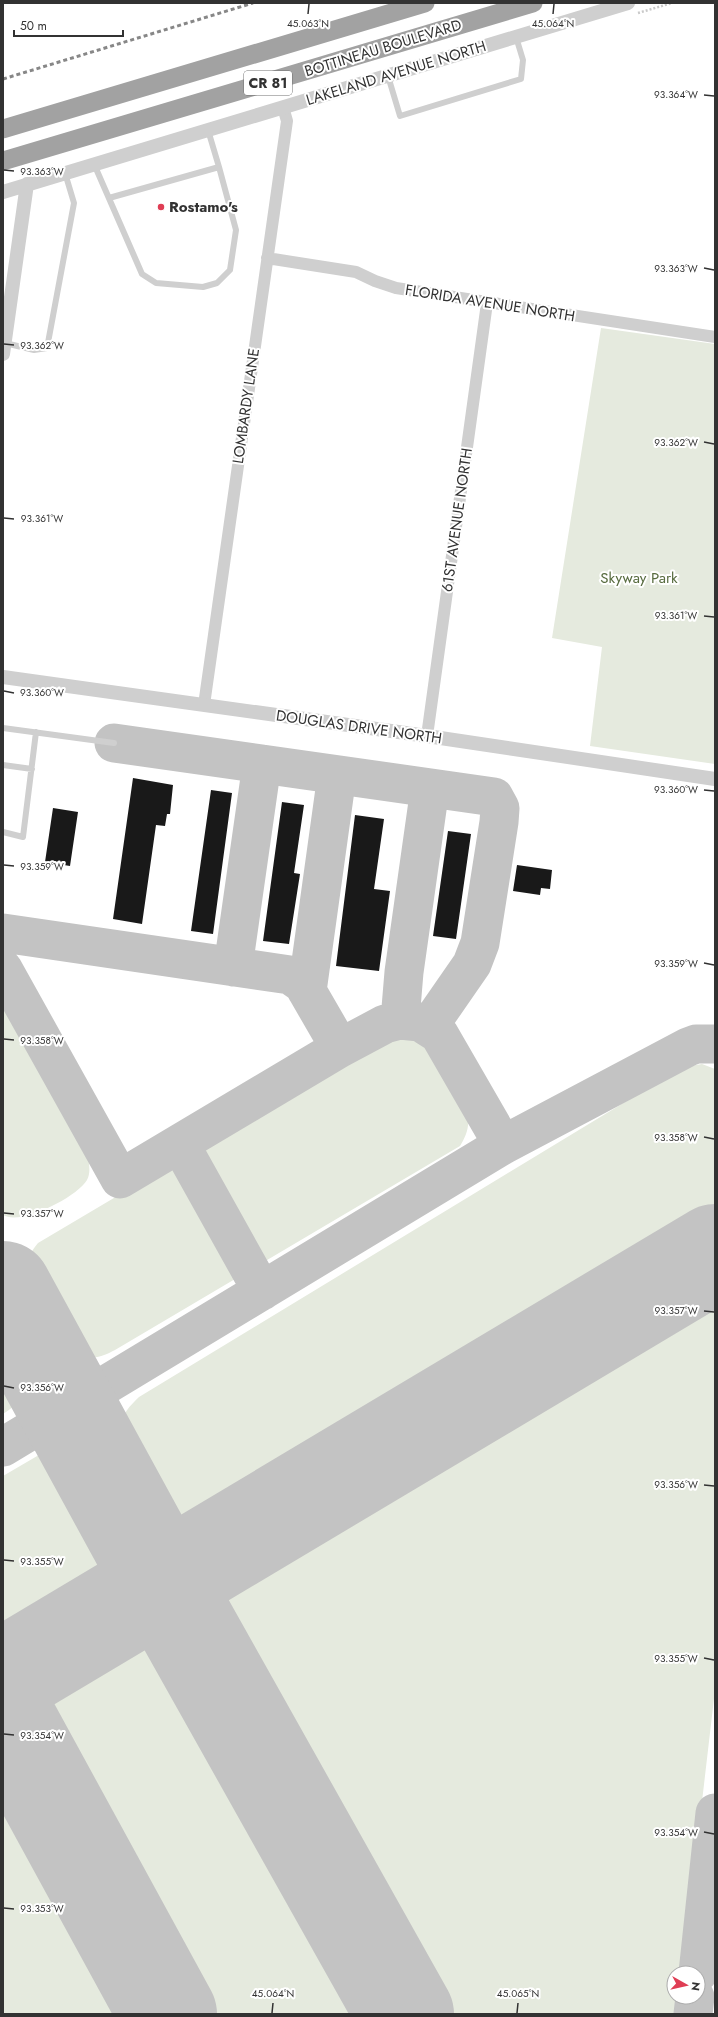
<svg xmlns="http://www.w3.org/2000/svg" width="718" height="2017" viewBox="0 0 718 2017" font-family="Jost,sans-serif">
	<rect width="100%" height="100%" fill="#fff"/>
	<path fill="#e5eade" d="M601,328l114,16v420l-125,-18 12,-99 -50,-9z
		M3,1000l85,156c1,8 3,16 -1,24 -10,17 -66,46 -84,35z
		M405,1032l13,3 9,6c10,18 40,59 41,79 1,9 -3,18 -8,26l-345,204c-10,5 -21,11 -32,5 -16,-7 -43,-63 -52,-80 -5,-14 -2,-21 7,-32l354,-210z
		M702,1064l13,5v151l-507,305c-18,8 -31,7 -44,-9 -10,-19 -43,-70 -43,-88 0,-14 9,-22 18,-31l524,-318 27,-13z
		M715,1286v404l-33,283h-8v24h5l-2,17h-239l-207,-377c-16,-36 -10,-47 19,-71z
		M3,1330c18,29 39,61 0,84z
		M44,1452l19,3 14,9 43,80c3,8 5,15 3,24 -5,19 -99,67 -120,79v-171z
		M137,1631c24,-1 30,8 45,24l197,359h-375l-1,-305 126,-75z"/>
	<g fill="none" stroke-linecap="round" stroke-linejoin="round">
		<path stroke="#c3c3c3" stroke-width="39" d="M114,743l380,54 6,11 -1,14 -19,121 -8,21 -43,62
			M3,933l287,42 13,9 37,64
			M233,967l29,-203
			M3,969l117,210 220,-131 45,-24 15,-4 20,2 19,12 64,111
			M307,991l30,-216
			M400,1020l4,-48 26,-184
			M180,1144l82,147
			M3,1447l500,-302 185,-98 8,-3h19
			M698,1973l17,-160
			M693,2014l2,-17"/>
		<path stroke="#c3c3c3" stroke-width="98" d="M3,1290l160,293 242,431
			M3,1678l712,-425
			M3,1712l165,302"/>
	</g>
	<path fill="#191919" d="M133,778l40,7 -3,29h-3l-2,12 -9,-1 -14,99 -29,-5z
		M211,790l21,3 -19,141 -22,-3z
		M282,802l22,3 -10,68 6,1 -11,70 -26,-3z
		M53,808l25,4 -8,54 -25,-4z
		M355,815l29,4 -10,70 16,2 -11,80 -43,-5z
		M448,831l23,3 -15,105 -23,-3z
		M517,865l35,5 -2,19 -9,-1 -1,7 -27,-4z"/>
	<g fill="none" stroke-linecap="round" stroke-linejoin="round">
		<path stroke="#c9c9c9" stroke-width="2.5" stroke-dasharray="2 2" stroke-linecap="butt" d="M638,13l34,-10"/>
		<path stroke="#cfcfcf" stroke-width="6" d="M388,76l12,40 121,-37 2,-19 -7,-23
			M94,164l48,110 14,9 47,4 14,-4 13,-13 6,-40 -17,-63
			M109,198l110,-31 -11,-37
			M5,343l29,7 13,-2 27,-145 -9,-30
			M3,728l111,15
			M3,765l29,4
			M3,832l20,5 13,-105"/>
		<path stroke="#cfcfcf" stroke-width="12" d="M267,258l89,14 19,9 21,7 319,49
			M204,705l83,-584 -4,-14
			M427,736l60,-433"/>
		<path stroke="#cfcfcf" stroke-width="14" d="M3,192l625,-189
			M3,354l24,-170
			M3,677l424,59 288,43"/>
		<path stroke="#a2a2a2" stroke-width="19" d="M3,129l422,-126
			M3,161l530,-158"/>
		<path stroke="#878787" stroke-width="3" stroke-dasharray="4 3" stroke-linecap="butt" d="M3,79l250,-76"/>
	</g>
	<path fill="none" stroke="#323232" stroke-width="1.5" d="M308,14l1,-10M553,14l1,-10M704,95l10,1M4,170l10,1M704,268l10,2M4,344l10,1M704,442l10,2M4,518l10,1M704,616l10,1M4,691l10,2M704,790l10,1M4,865l10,1M704,963l10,2M4,1039l10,1M704,1137l10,2M4,1213l10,1M704,1311l10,1M4,1386l10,2M704,1485l10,1M4,1560l10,1M704,1658l10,2M4,1734l10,1M704,1832l10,2M4,1908l10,1M272,2013l1,-10M517,2013l1,-10"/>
	<circle fill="#df3d54" stroke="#fff" stroke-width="1.5" cx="161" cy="207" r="4"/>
	<g text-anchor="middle" stroke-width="4" stroke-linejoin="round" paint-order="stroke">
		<rect fill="#fff" stroke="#707070" stroke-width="1" x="244" y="71" width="48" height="24" rx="3"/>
		<g font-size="14" font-weight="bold" fill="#323232">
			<text x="268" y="88">CR 81</text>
		</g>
		<g font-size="15" fill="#323232" stroke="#fff">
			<text transform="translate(383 48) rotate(-17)" y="5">BOTTINEAU BOULEVARD</text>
			<text transform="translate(396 73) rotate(-17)" y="5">LAKELAND AVENUE NORTH</text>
			<text transform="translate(490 303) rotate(9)" y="5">FLORIDA AVENUE NORTH</text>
			<text transform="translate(246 406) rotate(-82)" y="5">LOMBARDY LANE</text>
			<text transform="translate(457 520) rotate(-82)" y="5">61ST AVENUE NORTH</text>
			<text transform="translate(359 727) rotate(8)" y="5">DOUGLAS DRIVE NORTH</text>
		</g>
		<g font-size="15" font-weight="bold" fill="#323232" stroke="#fff" text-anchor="start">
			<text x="169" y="212">Rostamo's</text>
		</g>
		<g font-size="15" fill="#586c40" stroke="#fff">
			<text x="639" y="583">Skyway Park</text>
		</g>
	</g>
	<g font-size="10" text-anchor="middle" fill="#323232" stroke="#fff" stroke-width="4" stroke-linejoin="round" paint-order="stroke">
		<text x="308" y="27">45.063°N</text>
		<text x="553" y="27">45.064°N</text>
		<text x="676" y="98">93.364°W</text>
		<text x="42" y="175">93.363°W</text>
		<text x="676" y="272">93.363°W</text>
		<text x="42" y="349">93.362°W</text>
		<text x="676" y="446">93.362°W</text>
		<text x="42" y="522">93.361°W</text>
		<text x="676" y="619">93.361°W</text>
		<text x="42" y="696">93.360°W</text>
		<text x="676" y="793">93.360°W</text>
		<text x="42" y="870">93.359°W</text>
		<text x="676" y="967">93.359°W</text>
		<text x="42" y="1044">93.358°W</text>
		<text x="676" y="1141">93.358°W</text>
		<text x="42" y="1217">93.357°W</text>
		<text x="676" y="1314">93.357°W</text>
		<text x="42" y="1391">93.356°W</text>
		<text x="676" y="1488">93.356°W</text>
		<text x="42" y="1565">93.355°W</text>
		<text x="676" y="1662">93.355°W</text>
		<text x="42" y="1739">93.354°W</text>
		<text x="676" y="1836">93.354°W</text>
		<text x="42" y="1912">93.353°W</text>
		<text x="273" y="1997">45.064°N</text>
		<text x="518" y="1997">45.065°N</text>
	</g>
	<rect width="718" height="2017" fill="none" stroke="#323232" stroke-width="8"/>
	<g transform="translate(686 1985) rotate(98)"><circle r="19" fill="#ffffff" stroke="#adadad"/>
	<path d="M0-3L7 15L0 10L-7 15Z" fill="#df3d54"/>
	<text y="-6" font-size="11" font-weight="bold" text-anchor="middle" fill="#323232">N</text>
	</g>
	<path d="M14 30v6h109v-6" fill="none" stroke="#323232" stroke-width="2"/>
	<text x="20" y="30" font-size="12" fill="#323232" stroke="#ffffff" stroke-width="3" paint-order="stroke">50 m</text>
</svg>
